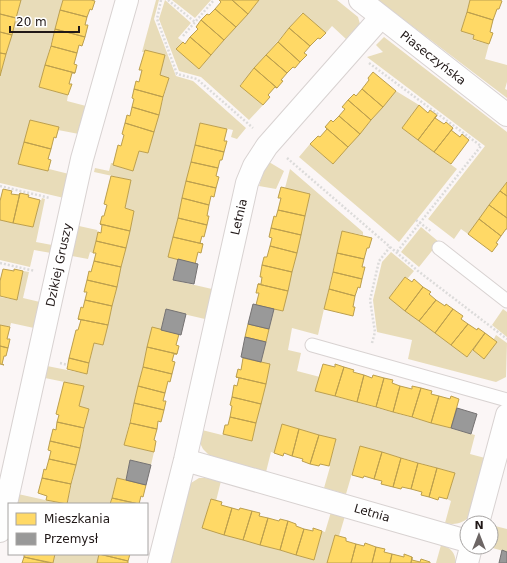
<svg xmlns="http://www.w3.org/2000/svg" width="507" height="563" viewBox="0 0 507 563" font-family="'DejaVu Sans',sans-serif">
	<rect width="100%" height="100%" fill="#fbf6f6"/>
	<path fill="#e8dcb9" d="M21,0h42l-24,87 29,8 -1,6 19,5 -7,28 -21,-4 1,-3 -29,-7 -11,42 29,9 1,-2 20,5 -5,24 -64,-15v-107z
		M156,0h3l-5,19 22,57 17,5 53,47 -9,11 -6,-2 2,-7 -33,-7 -31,134 9,2 -5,21 39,9 -7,30 -39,-9 -5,20 -9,-2 -28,117 30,7 -3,13 -21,-5 -4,20 -9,-2 -7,26h-43l22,-95 -10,-3 5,-20 -39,-8 2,-12 40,8 7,-31 9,2 31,-134 -9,-3 6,-28 -37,-8 1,-4 14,3 2,-8h3l-1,2 20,6 6,-20 9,2 21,-75 -9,-3 5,-20 -20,-5 -1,2h-2z
		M165,0l26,23 -13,15 5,4 -6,7 22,20 60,-69h78l21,17 2,7 -6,9 -2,-1 -6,7 -14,-13 -6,7 -24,-20 -62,72 23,20 -14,15 -48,-43 -22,-6 -20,-52z
		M172,0h39l-16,18z
		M378,0h92l-9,31 13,4 -1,5 16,4 -4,15 22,6v17l-2,7 2,1v8z
		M384,37l123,95v50l-39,52 -7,-5 -7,10 -26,-20 57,-73 -118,-89 16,-5 -7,-7z
		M396,91l23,14 -17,23 55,41 -58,73 -100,-85 11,-13 23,20z
		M269,162l15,9 -8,18 -17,-3 4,-13z
		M290,169l73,63v3l-21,-4 -24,104 -26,-7 -4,22 13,3 -4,18 23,6 -4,14 159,44 -5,19 15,4 -16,59c-7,7 -15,8 -24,6l6,-22 -4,-2 8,-26 -95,-27 -14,48 -22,-6 6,-21 -1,-1 7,-26 -54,-16 -8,29 -3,-1 -5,20 -57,-17 -6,-6 -3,-6 2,-13 20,5 1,-1 29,6 18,-75 -9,-3 13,-53 9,2 27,-117 -25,-6z
		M42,198l3,1 -9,43 16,3 -1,8 -17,-3 -4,17 -30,-7v-40l33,7 7,-27 1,1z
		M79,226l18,4 1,2 -5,21 -3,-1 -2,7 -16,-3z
		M421,227l18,15 -20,25 -18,-15z
		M391,252l23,19 -6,7 -3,-1 -16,21 78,59 6,-7 11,8 12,-23 11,8 -1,34 -10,5 -4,-1 -84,-22 4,-19 -35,-8 -4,-32 9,-38z
		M23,271l6,1 -6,26 17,4 -6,26 -23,-5 -1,4 -10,-2v-28l17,3z
		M503,309l4,3v25l-15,-12z
		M199,478h6l16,3 -5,20 -6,-1 -7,28 111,32 8,-29 3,1 6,-20 14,4 -6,20 -4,-1 -8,28h-157l18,-77 3,-3z
		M18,494l45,10h-47z
		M491,525l16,4v23l-18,-5h2z
		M441,545c10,3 14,7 15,18h-20z
		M55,554h44l-2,9h-44z"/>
	<path fill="#ffd966" stroke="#bc9f4e" d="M0,0h21l-5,18 -16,-4z
		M63,0h28l4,1 -3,9 -2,-1 -3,8 -27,-7z
		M219,0h13l16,14 -12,13 -21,-18 6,-7z
		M232,0h27l-11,14z
		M470,0h30l2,1 -3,8h-2l-4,11 -26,-8z
		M215,9l21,18 -12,13 -23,-20 6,-6 2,1z
		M60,10l27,7 -2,8h3l-3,12 -30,-8z
		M467,12l26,8 -3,12 3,1 -4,11 -16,-5 1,-4 -13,-4z
		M303,13l23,20 -6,6 -2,-1 -8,8 -21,-18z
		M0,14l16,4 -4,17 -12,-3z
		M201,20l23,20 -13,15 -21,-18 8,-8 -2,-2z
		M289,28l21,18 -6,7 3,2 -7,7 -22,-20z
		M55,29l30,8 -3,9 -3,-1 -2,8 -26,-7z
		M0,32l12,3 -6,19 -6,-1z
		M190,37l21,18 -12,14 -23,-20 7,-7 2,2z
		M278,42l22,20 -5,6 -2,-1 -6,6 -21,-18z
		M51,46l26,7 -3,11 3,1 -2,8 -30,-8z
		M145,50l20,5 -5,20 9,3 -6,19 -29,-8 2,-8 3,1 3,-12h-3z
		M0,53l6,1 -6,22z
		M266,55l21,18 -6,7 2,1 -6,7 -23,-20z
		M45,65l30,8h-3l-3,11h3l-4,11 -29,-8z
		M254,68l23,20 -2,-1 -7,8 2,2 -7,8 -23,-19z
		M373,72l23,19 -13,16 -21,-18 7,-9 -1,-2z
		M134,89l29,8 -4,18 -27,-8 2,-8 -2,-1z
		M362,89l21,18 -12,13 -23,-20 6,-6 2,2z
		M348,100l23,20 -11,14 -21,-18 6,-7 -3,-2z
		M419,105l9,8 2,-3 7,5 -19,25 -16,-12z
		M132,107l27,8 -5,17 -29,-9 2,-8 3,1z
		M437,115l-2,3 9,6 2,-2 7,6 -19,24 -16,-12z
		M339,116l21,18 -12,13 -23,-20 6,-7 2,2z
		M30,120l29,7 -3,11 -2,-1 -3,12 -27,-7z
		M125,123l29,9 -6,21 -9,-2 -6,20 -20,-6 5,-20 3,1 3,-11 -2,-1z
		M200,123l27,6 -3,12h3l-3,11 -29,-7z
		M325,127l23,20 -15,17 -23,-20 8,-8 2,1 7,-8z
		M453,128l-2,2 9,7 2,-3 7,6 -18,24 -17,-12z
		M24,142l27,7 -3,10 3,1 -3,11 -30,-7z
		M195,145l29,7 -2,8h-2l-2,8 -27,-6z
		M191,162l27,6 -2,8 3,1 -3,11 -30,-7z
		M111,176l20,4 -6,28 9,3 -4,20 -30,-7 2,-8h2l3,-11 -3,-1z
		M186,181l30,7 -2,9 -3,-1 -2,9 -27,-7z
		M507,182v14l-7,-5z
		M281,187l29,7 -5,22 -27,-6 3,-12h-3z
		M3,189l9,2 -1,3 8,1 1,-2 -7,30 -13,-3v-19z
		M500,191l7,5v22l-18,-13z
		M20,193l9,2 -1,2 12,3 -7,27 -20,-4z
		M182,198l27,7 -2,11h2l-2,9 -29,-7z
		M489,205l18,13v11h-1l-5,7 -22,-17z
		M278,210l27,6 -4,19 -30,-7 3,-12 2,1z
		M178,218l29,7 -3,12 -2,-1 -2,7 3,1 -30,-7z
		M479,219l22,17 -5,7 2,1 -6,8 -24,-18z
		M100,224l30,7 -4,17 -30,-7 2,-9 3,1 1,-8z
		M271,228l30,7 -4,18 -27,-7 2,-8 -3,-1z
		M342,231l30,7 -3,10h-2l-3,11 -27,-6z
		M173,237l30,7 -2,9 -3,-1 -3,12 -27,-7z
		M96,241l30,7 -5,19 -27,-6 2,-8h-3z
		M270,246l27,7 -5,19 -30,-7 2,-8h3z
		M337,253l27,6 -2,8h3l-3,12 -29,-7z
		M94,261l27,6 -4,20 -30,-7 2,-9 2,1z
		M262,265l30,7 -4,19 -30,-7h3l1,-7h-2z
		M3,269l11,2v-2l9,2 -6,29 -17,-4v-15z
		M333,272l29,7 -2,9 -2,-1 -3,9 -26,-7z
		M405,277l7,5 2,-3 9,8 -18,24 -16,-13z
		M87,280l30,7 -5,19 -27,-6 2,-8h-3z
		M258,284l30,7 -5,20 -27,-6 3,-12h-3z
		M423,287l8,5 -2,2 7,6 -17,21 -14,-10z
		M329,289l26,7 -2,11h2l-2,9 -29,-7z
		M85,300l27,6 -4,19 -30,-6 3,-12 2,1z
		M436,300l9,6 1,-2 7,5 -18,24 -16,-12z
		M453,309l10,7 -2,3 7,5 -17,21 -16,-12z
		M78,319l30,6 -5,20 -9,-2 -5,20 -20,-5 7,-28h2l3,-10z
		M248,324l21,5 -3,13 -21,-5z
		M468,324l9,6 1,-2 7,5 -18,24 -16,-12z
		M0,325l10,2 -3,12h3l-2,9 -8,-2z
		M152,327l27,7 -3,11 3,1 -2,8 -30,-7z
		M485,333l12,9 -13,17 -11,-9z
		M0,346l8,2 -2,8h-2l-2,8 2,1 -4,-1z
		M147,347l30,7h-3l-2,7 3,1 -3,12 -29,-7z
		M69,358l20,5 -2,11 -20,-5z
		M243,358l27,6 -4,20 -30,-7 2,-8 3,1z
		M323,364l12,3v-3l9,3 -9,29 -20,-5z
		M143,367l29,7 -2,8 -2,-1 -3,12 -27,-7z
		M344,367l10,3 -1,2 11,3 -7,27 -22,-6z
		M364,375l8,3 1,-3 11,3 -8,29 -19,-5z
		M236,377l30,7 -5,20 -29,-7 2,-12 3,1 2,-8z
		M384,378l9,2 -1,3 8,3 -7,26 -17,-5z
		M64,382l20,4 -5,20 10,3 -5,19 -27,-6 2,-7 -3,-1z
		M138,386l27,7 -2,8h3l-2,9 -30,-7z
		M400,386l12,3v-3l9,2 -9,29 -19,-5z
		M421,388l11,3 -1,3 8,2 -8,27 -19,-6z
		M439,396l11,3 1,-3 8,3 -8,29 -20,-5z
		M232,397l29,7 -5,19 -26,-6 2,-11 -2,-1z
		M134,403l30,7 -3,12 -3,-1 -1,8 -27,-6z
		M230,417l26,6 -4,18 -29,-7 2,-9h3z
		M57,422l27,6 -4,20 -30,-7 3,-12 3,1z
		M130,423l27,6 -3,11 2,1 -2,11 -30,-7z
		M282,424l17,5 -7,27 -8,-3 -1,3 -9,-3z
		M299,429l20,6 -9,29 -8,-3 1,-2 -11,-3z
		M319,435l17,4 -7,27 -9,-2 -1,2 -9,-2z
		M50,441l30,7 -4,17 -27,-6 2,-8 -3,-1z
		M360,446l22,6 -8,27 -10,-3 -1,2 -11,-3z
		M382,452l19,6 -8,29 -12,-3 1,-3 -8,-2z
		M401,458l17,5 -7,26 -9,-2 -1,2 -8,-2z
		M49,459l27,6 -5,19 -29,-6 2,-9 2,1z
		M418,463l19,5 -8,29 -8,-2 1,-3 -11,-3z
		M437,468l18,5 -8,26 -8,-2 -1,3 -9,-3z
		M42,478l29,6 -4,20 -21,-4 1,-4 -9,-3z
		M117,478l29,7 -3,12 -2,-1 -2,8 -27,-6z
		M112,498l27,6h-29z
		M211,499l11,3 -1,3 11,3 -8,27 -22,-7z
		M232,508l7,2 1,-2 12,3 -9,29 -19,-5z
		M252,511l8,2 -1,3 9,2 -8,27 -17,-5z
		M268,518l11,3 1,-2 8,2 -8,29 -20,-5z
		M288,521l8,3v2l8,3 -8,26 -16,-5z
		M313,528l9,3 -8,29 -18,-5 8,-26 9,2z
		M335,535l11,3v3l10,3 -5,19h-24z
		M365,543l11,4 -4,16h-21l5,-19 8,2z
		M376,547l9,2 -1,3 8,2 -2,9h-18z
		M24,554h31l-2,9 -29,-6z
		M99,554l29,7v2h-31z
		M99,554h31l-2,7z
		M392,554l12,3v-3l8,3 -1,6h-21z
		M24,557l26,6h-28z
		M412,557v3l8,2 1,-3 9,3v1h-19z"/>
	<path fill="#999" stroke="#757272" d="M178,259l20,5 -4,20 -21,-4z
		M253,304l21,5 -5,20 -21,-5z
		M166,309l20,5 -5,21 -20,-5z
		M245,337l21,5 -5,20 -20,-5z
		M457,408l20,6 -6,20 -20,-6z
		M130,460l21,5 -5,20 -20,-5z
		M502,550l5,2v11h-8z"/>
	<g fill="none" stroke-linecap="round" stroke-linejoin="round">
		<defs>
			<path id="lane" d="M439,248l68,53
				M312,345l195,55"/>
			<path id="street" d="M360,0l147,115
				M185,460l282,81
				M478,523l29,-108
				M0,531l82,-372 45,-159
				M159,563l26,-103 62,-277 7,-17 13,-20 114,-129
				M467,563l4,-16"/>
		</defs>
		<use href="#lane" stroke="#d8d2d1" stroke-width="15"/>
		<use href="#street" stroke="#d8d2d1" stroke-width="24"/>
		<path stroke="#dcdbda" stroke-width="2.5" stroke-dasharray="2 2" stroke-linecap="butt" d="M161,0l-4,19 20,55 20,5 56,49
			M168,0l27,22
			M183,36l31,-36
			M369,63l112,83 -85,107
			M287,158l131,113 89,68
			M0,186l50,12
			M416,220l16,12
			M0,263l35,8
			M372,343l3,-11 -5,-32 9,-39 11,-14
			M60,363l8,2"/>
		<use href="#lane" stroke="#fefefe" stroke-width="13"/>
		<use href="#street" stroke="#fefefe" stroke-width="22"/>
	</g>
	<g text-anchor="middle" stroke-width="4" stroke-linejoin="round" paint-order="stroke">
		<g font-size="12" fill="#201817" stroke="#fff">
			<text transform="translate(433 58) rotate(38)" y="4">Piaseczyńska</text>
			<text transform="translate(239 217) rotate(-77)" y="4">Letnia</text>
			<text transform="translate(59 265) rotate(-78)" y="4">Dzikiej Gruszy</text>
			<text transform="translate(372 513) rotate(16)" y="4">Letnia</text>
		</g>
	</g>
	<rect x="8" y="503" width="140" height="52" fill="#ffffff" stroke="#a6a3a2"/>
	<rect x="16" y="513" width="20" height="12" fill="#ffd966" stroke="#a6a3a2"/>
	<text x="44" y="523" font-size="12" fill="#201817">Mieszkania</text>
	<rect x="16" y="533" width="20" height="12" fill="#999999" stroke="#a6a3a2"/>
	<text x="44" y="543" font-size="12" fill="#201817">Przemysł</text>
	<g transform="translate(479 535)"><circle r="19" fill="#ffffff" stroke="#a6a3a2"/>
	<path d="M0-3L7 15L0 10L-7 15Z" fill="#6d6665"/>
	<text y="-6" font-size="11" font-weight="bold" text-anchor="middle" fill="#201817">N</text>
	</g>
	<path d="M10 26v6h69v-6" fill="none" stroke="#201817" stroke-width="2"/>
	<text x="16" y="26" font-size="12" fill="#201817" stroke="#ffffff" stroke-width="3" paint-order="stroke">20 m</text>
</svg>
